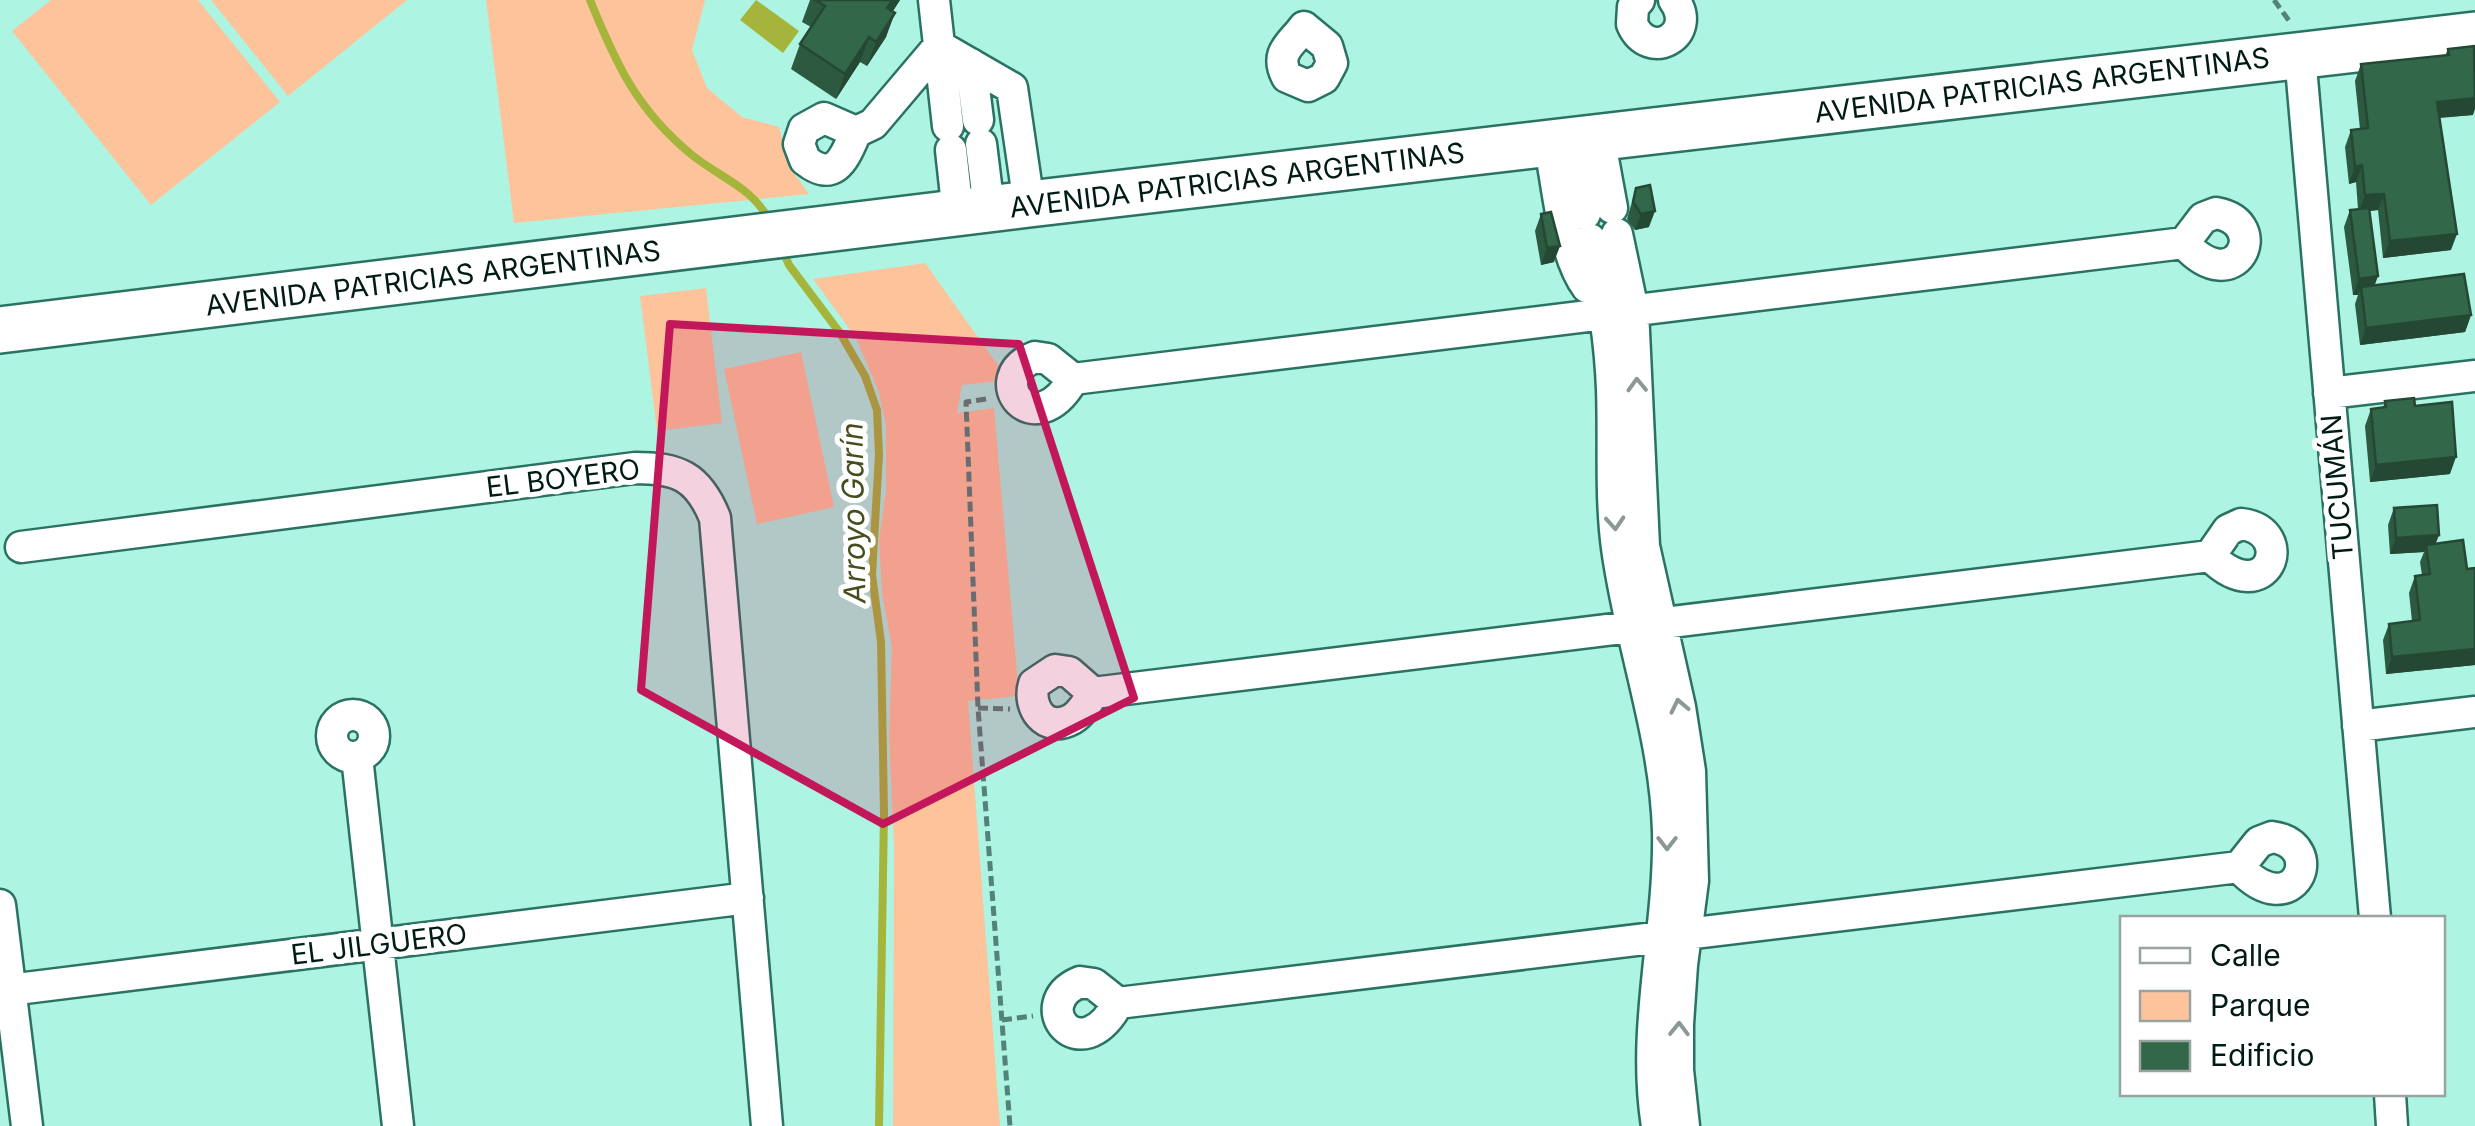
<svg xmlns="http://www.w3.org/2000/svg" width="2475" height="1126" viewBox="0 0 2475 1126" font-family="Inter,sans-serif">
	<rect width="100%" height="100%" fill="#adf4e2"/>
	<path fill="#fdc49c" d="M51,0h147l82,102 -129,103 -139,-174z
		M211,0h196l-119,96z
		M486,0h219l-13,50 15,38 35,29 37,10 12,42 18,25 -295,29z
		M925,263l75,105 -3,13 -35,4 -5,28 37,-5 25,288 -51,5 32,425h-107l1,-280 -5,-112 3,-86 -10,-55 -3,-53 7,-49v-67l-8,-34 -22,-52 -43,-59z
		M706,288l16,135 -65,8 -17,-135z
		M801,352l33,155 -77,17 -33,-155z"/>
	<path fill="#a5b53b" d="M756,0l43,31 -16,22 -43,-33z"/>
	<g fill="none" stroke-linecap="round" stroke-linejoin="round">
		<path stroke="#a5b53b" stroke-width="8" d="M590,0c26,64 47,110 102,155 27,22 60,32 77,65
			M783,251l6,14 51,68 25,43 12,34 2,45 -7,120 9,67 3,171 -5,313"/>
		<defs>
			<path id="street" d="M934,0l14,126
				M1639,0l-6,7 -1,17c17,39 67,11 42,-24
				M1304,27l23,19 5,17 -8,15 -16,8 -21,-9c-13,-25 4,-32 17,-50z
				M2300,55l75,863
				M971,64l7,56
				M824,118l32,14c-11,24 -20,53 -51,28l-6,-16 5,-15z
				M856,132l17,-8 66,-78 73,42 17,116
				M1599,137l13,71
				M1570,140l15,74
				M1549,143c9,42 13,110 38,144
				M981,144l8,65
				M951,150l7,64
				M2216,213c57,10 20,89 -32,30l19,-25z
				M1617,234l16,76 11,236 36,161 10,64 3,110 -11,84 -4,59v46l6,56
				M1590,239c12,50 20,99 22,150 2,53 -2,106 5,159 13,96 48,186 51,283 2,99 -27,196 -11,295
				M1035,357l13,2 25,20c-39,68 -92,-1 -38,-22z
				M1073,379l1111,-136
				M2329,393l146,-17
				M2241,524c57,7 27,89 -31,32l18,-26z
				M21,547l614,-79c43,0 63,8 80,50l52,608
				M1055,670l14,2 24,21c-6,10 -11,20 -21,26 -27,15 -45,-12 -38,-35z
				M1093,693l1117,-137
				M332 736a21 21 0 1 1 42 0a21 21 0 1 1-42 0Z
				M2358,726l117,-14
				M357,757l41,369
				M2272,837c57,8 22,90 -33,30l20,-25z
				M0,905l27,221
				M1080,982l14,2 24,19c-38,70 -91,1 -38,-21z
				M9,990l739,-92
				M1118,1003l1121,-136
				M2390,1094l2,32"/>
			<path id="secondary" d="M0,330l1029,-126 1446,-169"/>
		</defs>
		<use href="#street" stroke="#2a7263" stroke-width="35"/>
		<use href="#secondary" stroke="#2a7263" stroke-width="50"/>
		<path stroke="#538378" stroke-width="5" stroke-dasharray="10 5" stroke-linecap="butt" d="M2274,0l16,22
			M986,399l-20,3 12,306 32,418
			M978,708l32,1
			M1002,1020l31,-4"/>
		<use href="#street" stroke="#fff" stroke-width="30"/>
		<use href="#secondary" stroke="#fff" stroke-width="45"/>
	</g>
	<path fill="#2c593f" d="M810,0h90l-7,11 -7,26 -19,29 -7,-4 -24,37 -45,-30 9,-25 11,-17 -9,-5z
		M2448,49l25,66 -33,3 11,132 -68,8 -5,-48 -9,1 6,74 96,30 -6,17 -105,13 -5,-41 3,-9h-5l-9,-68 6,-17 8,-1 -2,-27 -7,2 -4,-37 6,-17 9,-1 -5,-48 6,-17 84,-8z
		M1636,188l13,39 -14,3 -8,-11z
		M1541,214l13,48 -13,3 -6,-34z
		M2385,401l30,5 35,68 -80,8 -5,-56 6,-17 12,-1z
		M2394,508l73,61 8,-1v97l-89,9 -3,-34 6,-16 23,-3 -3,-28 6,-17 7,-1 -2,-13 4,-10 -34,2 -2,-29z"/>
	<path fill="#244833" d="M893,0h7l-21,32 8,-24z
		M895,13l-9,24 -19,29 9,-24z
		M869,37l-9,25 -24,37 9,-25z
		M2475,90v19l-2,6 -42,3 6,-16z
		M2362,165l-6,17 -7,2 6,-17z
		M2384,194l-6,16 -19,2 6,-17z
		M1655,211l-6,16 -14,3 6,-16z
		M2457,234l-6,16 -68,8 7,-17z
		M1560,246l-6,16 -13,3 6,-17z
		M2378,276l-6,17 -11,-6 -3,8h-5l6,-16z
		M2471,315l-6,17 -105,13 6,-17z
		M2456,457l-6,17 -80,8 6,-17z
		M2439,535l-6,16 -7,-6 -2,7 -34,2 6,-16z
		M2475,649v16l-89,9 6,-17z"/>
	<path fill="#336749" stroke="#244833" stroke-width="2.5" d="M815,0h78l-6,8 8,5 -19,29 -7,-5 -24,37 -45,-30 25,-38z
		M2474,46l1,52 -38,4 20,132 -67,7 -6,-47 -19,1 -3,-30 -7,2 -4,-37 17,-2 -7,-64 88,-9 -1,-6z
		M1650,185l5,26 -14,3 -8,-12 3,-14z
		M2369,208l9,68 -19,3 -9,-69z
		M1551,212l9,34 -13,2 -6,-34z
		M2464,274l7,41 -105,13 -5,-41z
		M2414,398l1,8 37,-4 4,55 -80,8 -5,-56 15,-2 -1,-6z
		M2437,505l2,30 -43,3 -2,-30z
		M2463,540l4,29 8,-1v81l-83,8 -3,-33 31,-4 -5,-44 15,-2 -4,-29z"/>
	<defs><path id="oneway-chevron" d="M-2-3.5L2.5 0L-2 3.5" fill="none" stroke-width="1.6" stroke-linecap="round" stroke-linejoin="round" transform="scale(2.5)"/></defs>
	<g stroke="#8c9896">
		<use href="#oneway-chevron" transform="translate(1637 385) rotate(-92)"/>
		<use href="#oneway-chevron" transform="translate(1615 523) rotate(86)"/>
		<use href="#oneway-chevron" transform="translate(1679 706) rotate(-102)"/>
		<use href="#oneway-chevron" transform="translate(1667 843) rotate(90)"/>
		<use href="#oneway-chevron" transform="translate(1679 1029) rotate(-89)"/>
	</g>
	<path fill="#c2185b" fill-opacity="0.2" stroke="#c2185b" stroke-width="8" stroke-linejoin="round" d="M670,324l349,20 115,354 -251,126 -242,-134z"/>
	<g text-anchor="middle" stroke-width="10" stroke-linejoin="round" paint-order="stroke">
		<g font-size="28" fill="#001b15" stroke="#fff">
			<text transform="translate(2042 85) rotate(-7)" y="10">AVENIDA PATRICIAS ARGENTINAS</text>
			<text transform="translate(1237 180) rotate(-7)" y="10">AVENIDA PATRICIAS ARGENTINAS</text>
			<text transform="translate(433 278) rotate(-7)" y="10">AVENIDA PATRICIAS ARGENTINAS</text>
			<text transform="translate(563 478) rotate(-7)" y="10">EL BOYERO</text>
			<text transform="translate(2337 487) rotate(-95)" y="10">TUCUMÁN</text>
			<text transform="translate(379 944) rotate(-7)" y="10">EL JILGUERO</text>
		</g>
		<g font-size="30" font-style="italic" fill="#474e1e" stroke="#fff">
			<text transform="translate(854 513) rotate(-91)" y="10">Arroyo Garín</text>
		</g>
	</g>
	<rect x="2120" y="916" width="325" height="180" fill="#ffffff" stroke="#99a4a1" stroke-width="2.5"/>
	<rect x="2140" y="948" width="50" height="15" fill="#ffffff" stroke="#99a4a1" stroke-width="2.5"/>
	<text x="2210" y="966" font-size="30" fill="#001b15">Calle</text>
	<rect x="2140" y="991" width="50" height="30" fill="#fdc49c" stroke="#99a4a1" stroke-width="2.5"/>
	<text x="2210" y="1016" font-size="30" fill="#001b15">Parque</text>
	<rect x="2140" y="1041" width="50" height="30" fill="#336749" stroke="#99a4a1" stroke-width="2.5"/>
	<text x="2210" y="1066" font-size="30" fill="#001b15">Edificio</text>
</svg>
